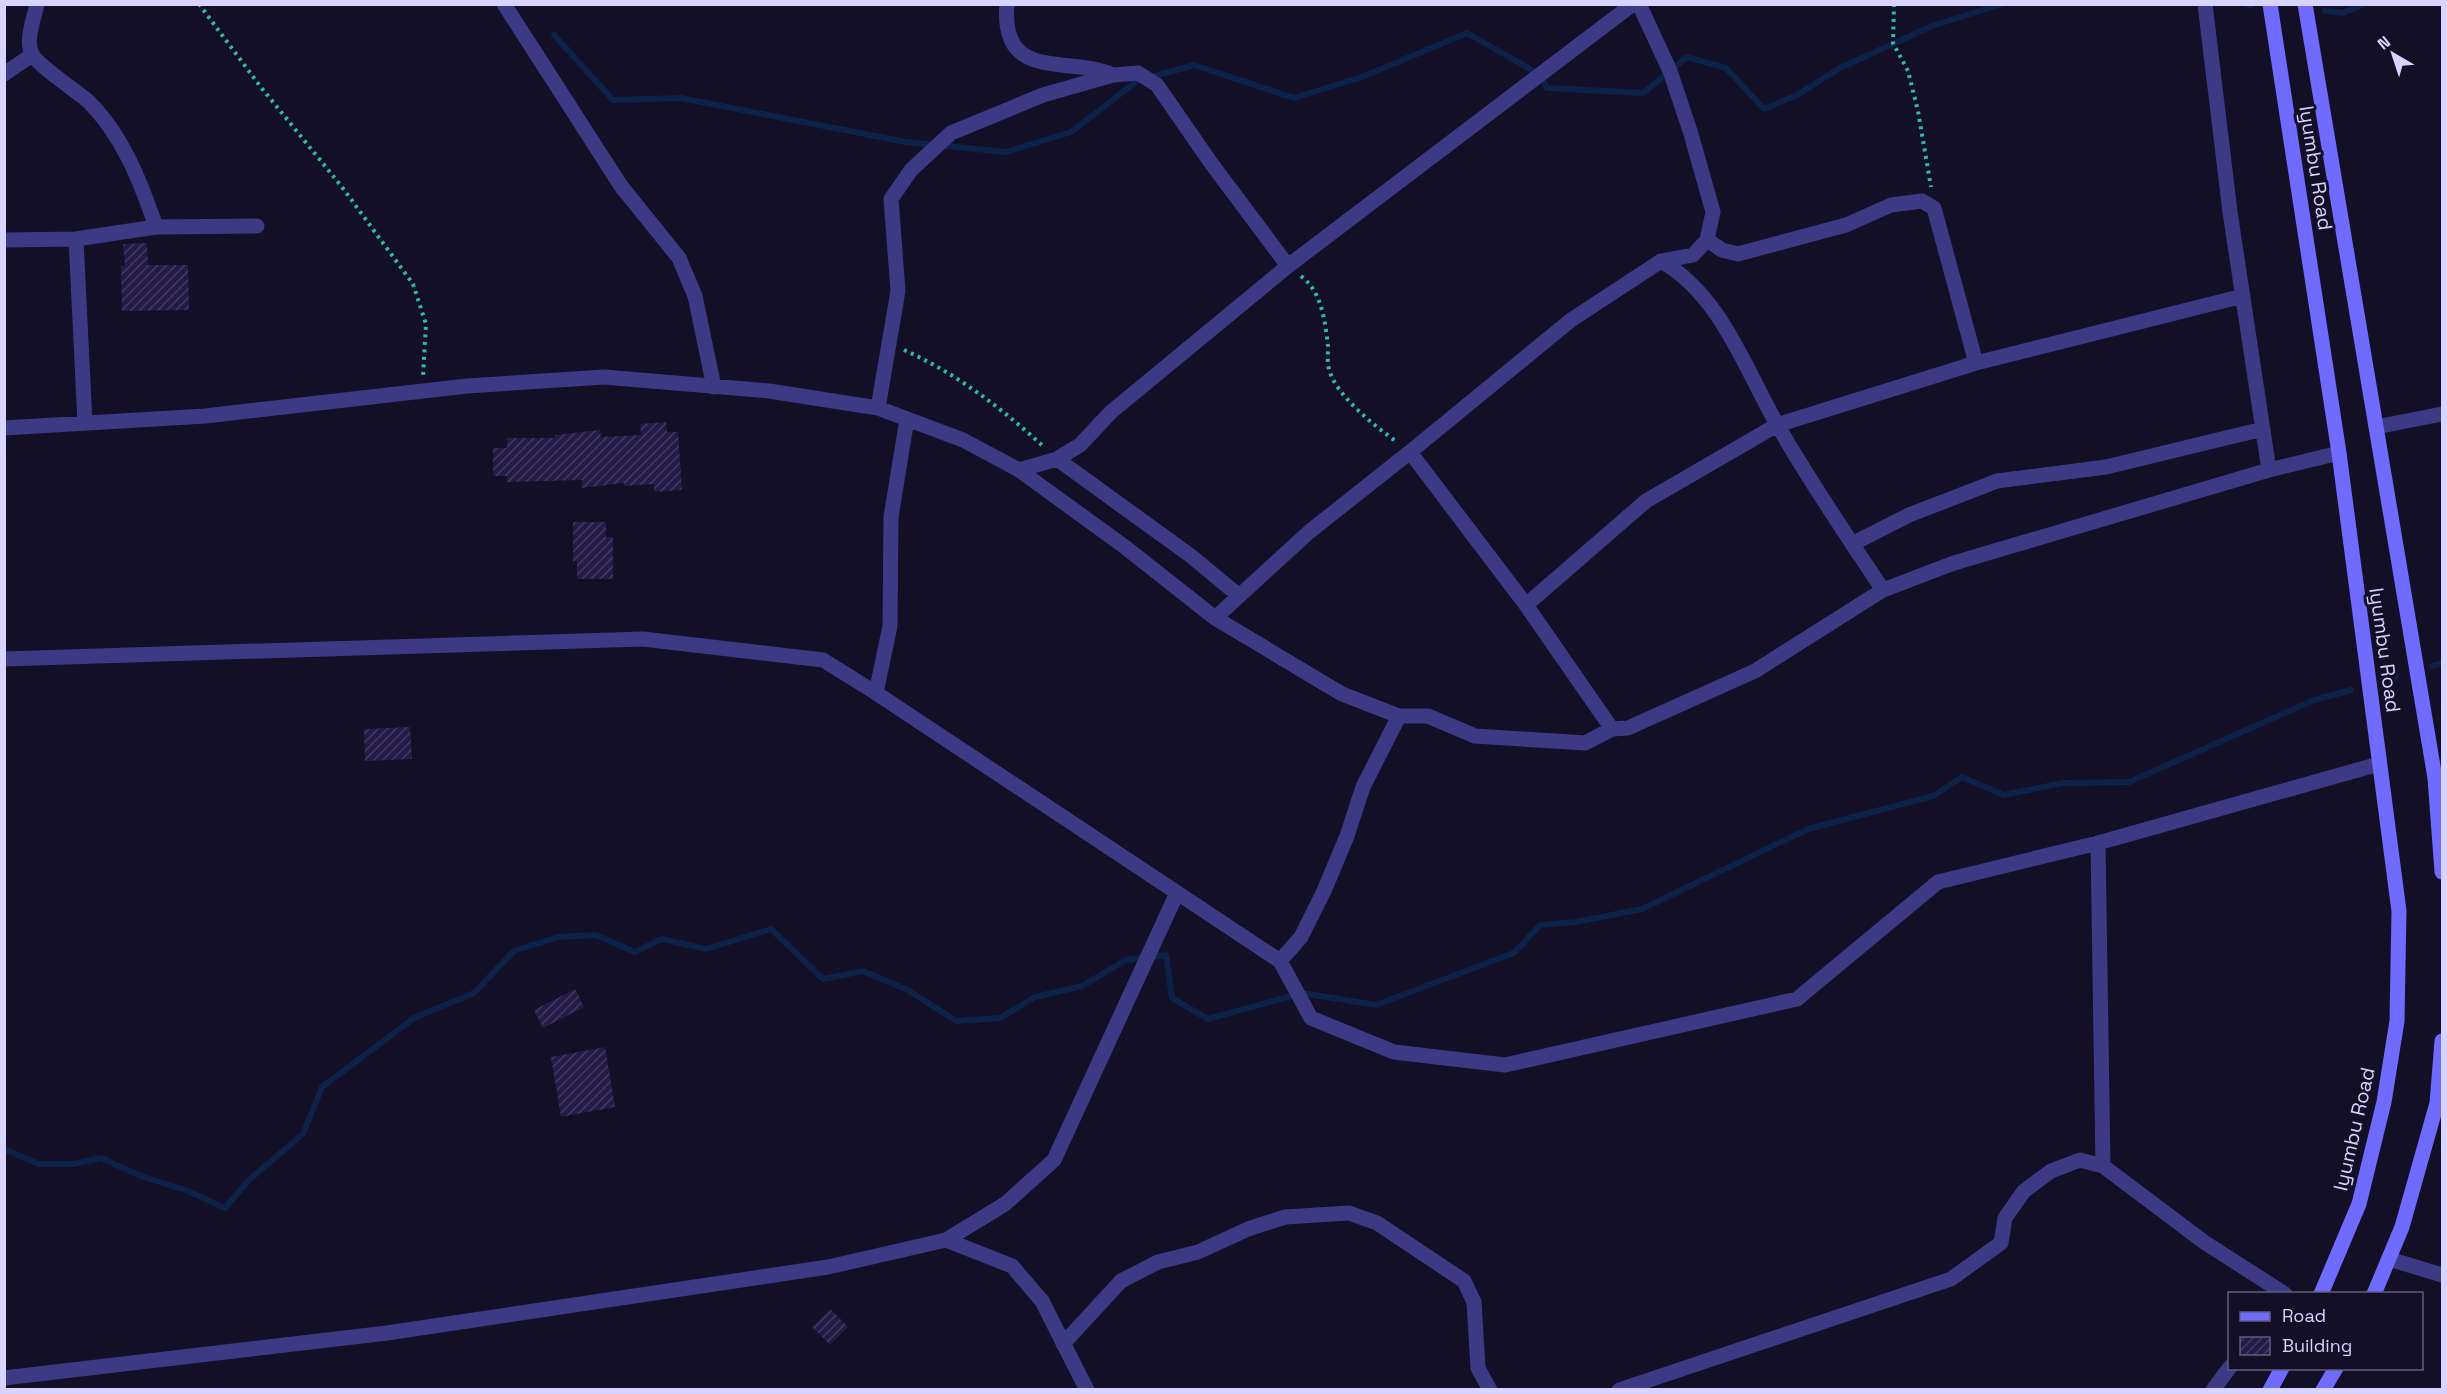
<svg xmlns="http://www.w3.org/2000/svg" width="2447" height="1394" viewBox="0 0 2447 1394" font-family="'Space Grotesk',sans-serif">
	<defs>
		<pattern id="building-hatch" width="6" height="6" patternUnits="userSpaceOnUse" patternTransform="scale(1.5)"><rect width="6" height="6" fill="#241b47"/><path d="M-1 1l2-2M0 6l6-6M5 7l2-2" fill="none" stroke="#433b63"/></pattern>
	</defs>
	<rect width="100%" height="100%" fill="#130f26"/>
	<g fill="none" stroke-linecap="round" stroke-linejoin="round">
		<path stroke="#0c2248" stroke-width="6" d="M2246,4l5,1
			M2325,11l18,2 21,-9
			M554,35l59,65 68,-2 225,44 100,10 65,-20 66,-51 57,-16 100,33 68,-21 105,-44 72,41 8,14 96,5 44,-36 39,11 38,41 33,-14 43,-27 92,-42 70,-22
			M2432,666l10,-3
			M2387,679l9,-2
			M4,1149l35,15h35l27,-6 40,18 47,15 37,17 25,-29 53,-45 19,-47 92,-69 60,-25 40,-42 44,-14 38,-2 39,17 27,-13 44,10 65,-20 52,50 40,-8 45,19 48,31 44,-3 35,-21 47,-11 44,-26 40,-5 6,43 36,21 94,-26 74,12 138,-52 26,-28 36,-3 66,-13 166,-80 125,-33 29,-19 42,18 59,-12 66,-1 185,-82 37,-10"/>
	</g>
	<path fill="url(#building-hatch)" d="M147,243l1,22h40l1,45 -67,1 -1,-45h4l-2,-22z
		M666,422l1,10h11l4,58 -28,2v-8l-30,2v-3l-42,5v-8l-75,2v-6h-14v-28h14v-10h48v-3l45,-5 1,7 40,-2 -1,-11z
		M573,522h33v15h7v42h-36v-18h-4z
		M410,727l2,32 -47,2 -1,-32z
		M575,989l9,18 -41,21 -9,-18z
		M605,1047l10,60 -54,10 -10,-60z
		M830,1309l18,18 -18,18 -18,-18z"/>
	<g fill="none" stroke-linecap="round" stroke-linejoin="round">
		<path stroke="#2fb8b0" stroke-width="4" stroke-dasharray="3 4.5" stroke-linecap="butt" d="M199,4l61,82 82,101 71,97 13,40 -3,52
			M1894,4l-1,39 15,28 10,40 13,76
			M1301,276c21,16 24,45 27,70 0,8 -1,16 1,23 6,26 47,58 68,73
			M904,350c52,23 97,58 139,96"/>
		<path stroke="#3d3a85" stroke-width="15" d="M37,4c-3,15 -12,36 -5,50 6,12 45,37 57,48 34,34 52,81 67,125
			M504,4l117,182 58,72 16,38 19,91
			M1007,4c-7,79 61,51 106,71
			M2205,4l25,208 39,258
			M4,74l28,-19
			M76,239l9,184
			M4,240l72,-1 80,-12 101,-1
			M1707,240l15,10 16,4 108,-29 45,-20 31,-4 12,7 42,155
			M1661,261c60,34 84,108 117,165 32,56 69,110 105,164
			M878,408l20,-117 -7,-92 20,-29 40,-37 92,-38 70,-20 25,-2 19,12 54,78 77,103
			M2376,427l66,-13
			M4,428l201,-12 262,-30 137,-9 165,14 109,17 85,32 56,30 106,77 90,71 127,76 57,22h29l47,20 110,7 27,-14 16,-1 127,-57 128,-81 71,-27 315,-93 70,-17
			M1057,459l134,97 47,39
			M1019,470l38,-11 23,-14 31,-33 177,-146 345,-262
			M1852,544l57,-29 88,-34 109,-14 157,-38
			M1526,605l-116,-153 161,-132 90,-59 32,-6 14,-15 6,-28 -22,-78 -21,-63 -31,-67
			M1215,618l94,-86 101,-80
			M4,659l639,-20 180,21 53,33 404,268 31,57 83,34 111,13 292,-66 141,-117 160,-39 281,-79
			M876,693l14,-67 1,-109 16,-98
			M1612,729l-86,-124 120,-104 131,-76 199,-62 267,-67
			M1280,961l21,-24 23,-46 23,-55 16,-49 36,-71
			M2103,1166l101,76 81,52
			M946,1240l66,26 30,35 45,89
			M2389,1259l53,16
			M1063,1344l58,-63 37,-19 40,-10 50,-23 37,-12 64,-4 28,10 87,58 10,21 4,66 12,22
			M4,1378l383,-45 441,-66 118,-27 59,-36 49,-44 123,-267
			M1619,1390l332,-111 50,-36 4,-25 19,-27 27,-20 29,-11 23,6 -5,-323
			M2213,1390l17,-23"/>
		<path stroke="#6f6bff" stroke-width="15" d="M2270,4l69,449 60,458 -2,110 -13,81 -25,102 -38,90
			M2305,4l130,774 7,94
			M2374,1294l28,-67 35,-124 5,-62
			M2270,1390l12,-22
			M2323,1390l13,-22"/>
	</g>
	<g text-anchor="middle" stroke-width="6" stroke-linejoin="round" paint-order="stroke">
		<g font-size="20" fill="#d9d4ff" stroke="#130f26">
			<text transform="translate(2316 168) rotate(81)" y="7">Iyumbu Road</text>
			<text transform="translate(2385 650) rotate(82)" y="7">Iyumbu Road</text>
			<text transform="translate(2354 1129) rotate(-77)" y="7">Iyumbu Road</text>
		</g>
	</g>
	<rect width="2447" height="1394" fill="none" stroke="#d9d4ff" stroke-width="12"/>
	<rect x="2228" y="1292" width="195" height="78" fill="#130f26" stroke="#625e7d" stroke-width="1.5"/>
	<rect x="2240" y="1312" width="30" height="9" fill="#6f6bff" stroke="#625e7d" stroke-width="1.5"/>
	<text x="2282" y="1322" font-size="18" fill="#d9d4ff">Road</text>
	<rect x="2240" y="1337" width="30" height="18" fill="url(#building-hatch)" stroke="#625e7d" stroke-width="1.5"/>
	<text x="2282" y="1352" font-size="18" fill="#d9d4ff">Building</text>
	<g transform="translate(2393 54) rotate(321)" stroke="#130f26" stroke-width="4.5" paint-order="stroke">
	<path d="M0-4.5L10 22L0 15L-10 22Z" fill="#d9d4ff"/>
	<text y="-9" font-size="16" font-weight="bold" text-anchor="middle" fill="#d9d4ff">N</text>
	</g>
</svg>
